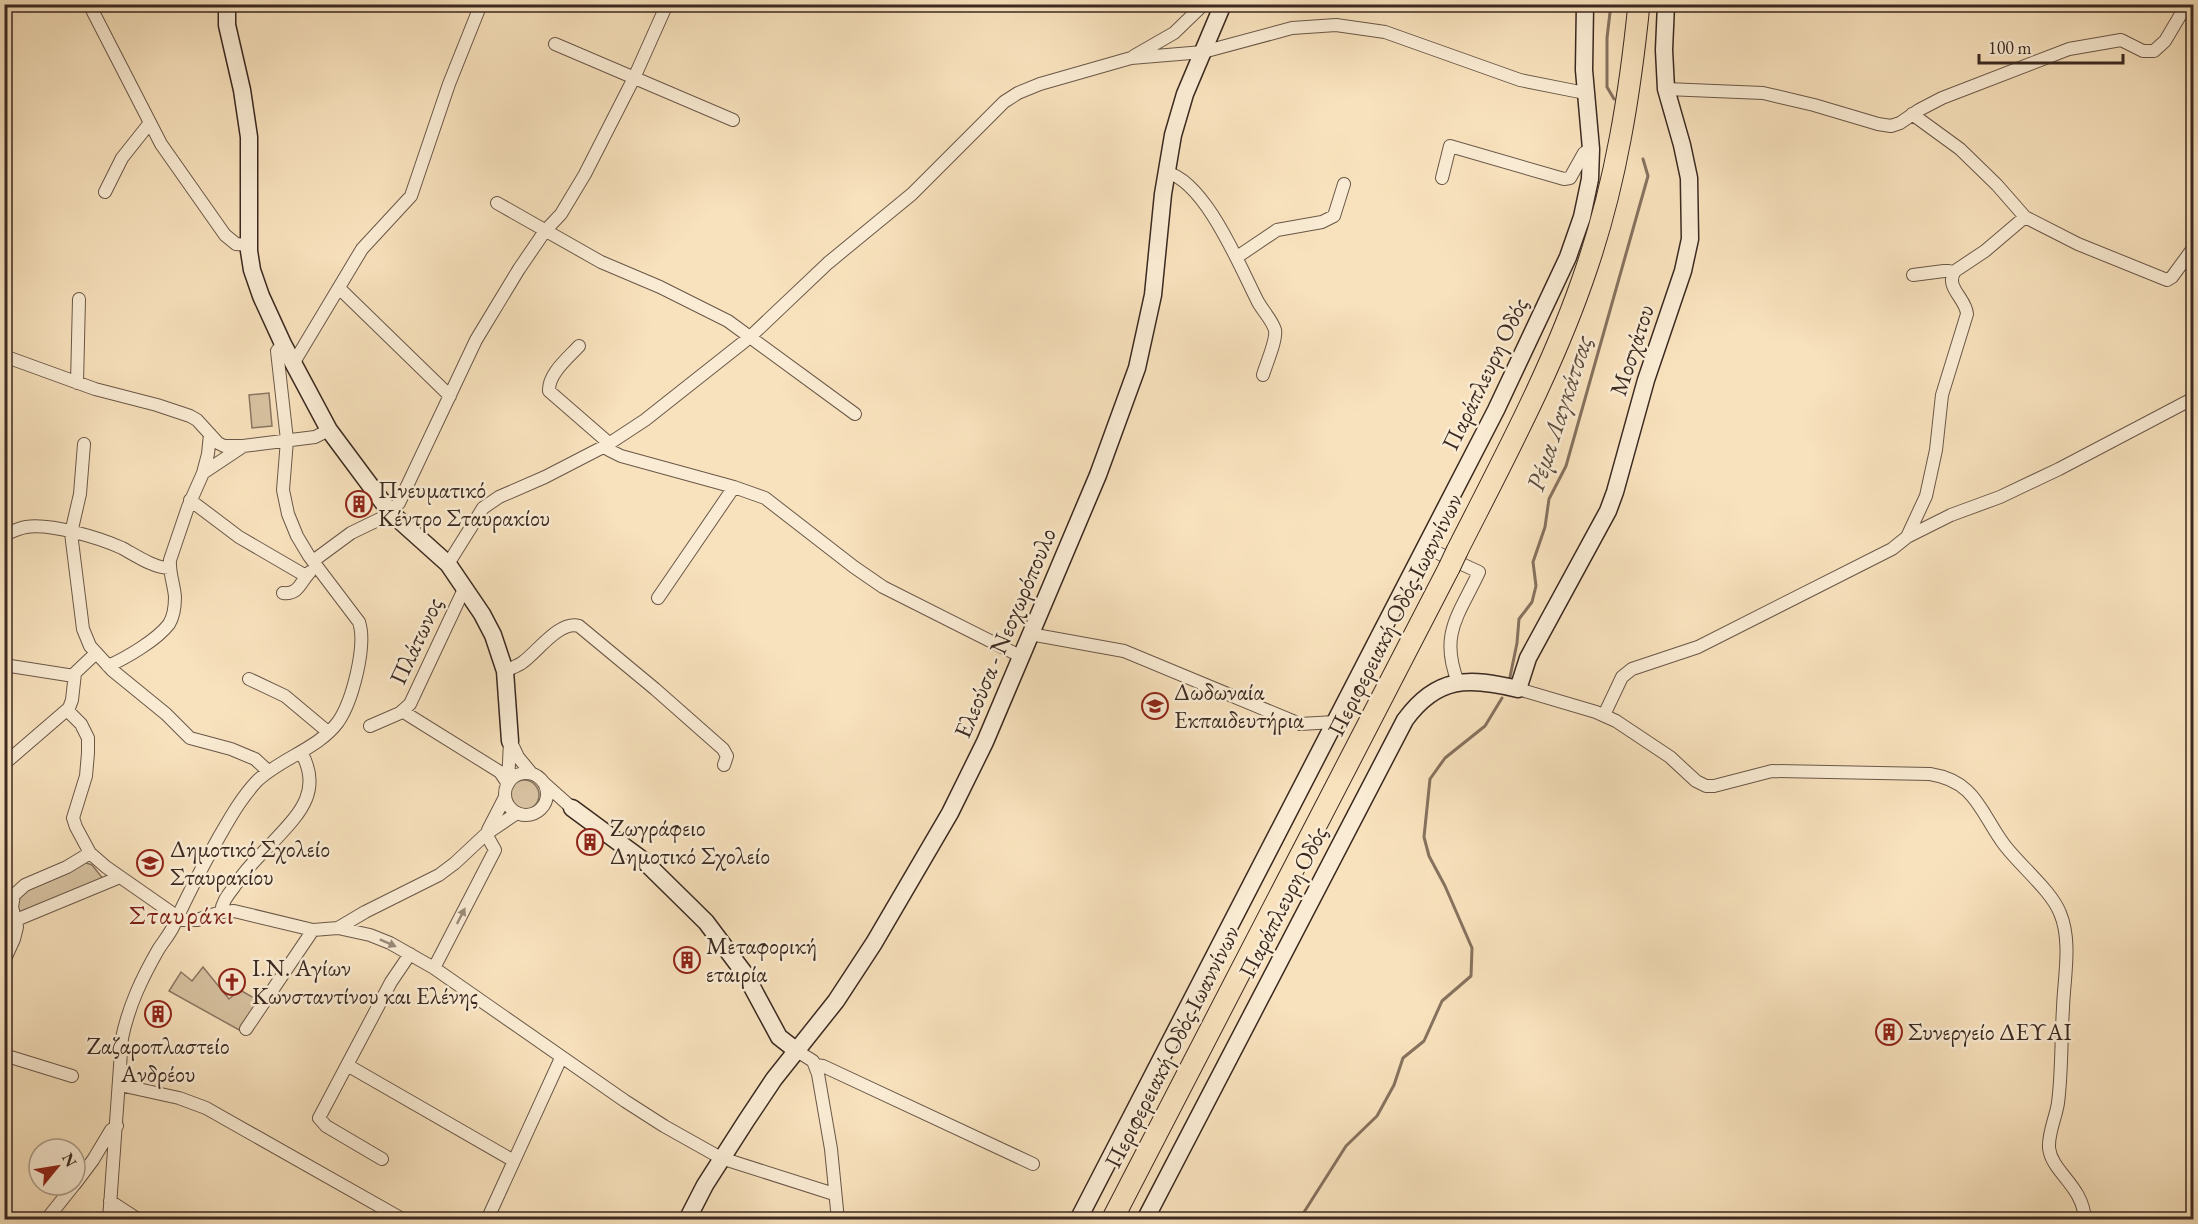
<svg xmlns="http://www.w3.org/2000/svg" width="2198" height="1224" viewBox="0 0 2198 1224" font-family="'EB Garamond',serif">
	<rect width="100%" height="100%" fill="#f8e2bd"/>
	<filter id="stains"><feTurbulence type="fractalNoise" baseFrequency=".00333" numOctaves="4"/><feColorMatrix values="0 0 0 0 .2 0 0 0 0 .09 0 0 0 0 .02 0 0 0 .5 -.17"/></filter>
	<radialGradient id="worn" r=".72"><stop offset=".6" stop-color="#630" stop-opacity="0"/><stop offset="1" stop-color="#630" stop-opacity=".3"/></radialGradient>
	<path fill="#d8c3a2" stroke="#8a7662" stroke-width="1.5" d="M269,393l3,33 -20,2 -3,-33z
		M509 795a15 15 0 1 1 30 0a15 15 0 1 1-30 0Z
		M81,861l11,4 12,15 -84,36 -4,-17 6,-6z
		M203,967l26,32 11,-9 21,12 -20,29 -72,-40 12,-19 11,9z"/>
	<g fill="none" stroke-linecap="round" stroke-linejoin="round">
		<path stroke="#86725f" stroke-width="3" d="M1611,4l-4,34v49l7,12
			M1510,677l7,-34 2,-24 13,-17 4,-16 -3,-24 12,-35 4,-28 17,-33 82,-290 -5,-17
			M1299,1220l47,-74 31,-30 17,-31 9,-27 21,-17 18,-40 29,-25 1,-28 -27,-62 -16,-30 -5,-19 6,-58 15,-21 40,-32 17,-28"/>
		<defs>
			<path id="street" d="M89,4l72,140 64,91 11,9 13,1
				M555,44l178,76
				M1134,56l40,-23 30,-29
				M1666,89l97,4 51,12 64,19 13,2 9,-3 19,-13 23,-12 127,-49 52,-9 22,11h11l11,-10 22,-37
				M1912,114l48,35 37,36 28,32 53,27 89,36 5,-3 22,-30
				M1166,172c40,10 74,95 92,130 5,9 14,18 17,28 2,10 -9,34 -12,45
				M1442,178l8,-32 114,33 6,-1 14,-25 7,-4
				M105,192l17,-34 27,-34
				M497,203l104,59 59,25 68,34 127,93
				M1237,257l40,-27 45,-8 12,-6 10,-32
				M1913,275l31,-4h5l3,4
				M339,288l111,108
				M579,346c-11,12 -31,28 -30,45l61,53
				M4,356l91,33 62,16 33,11 7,4 21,23 6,3h19l72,-9 14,-7
				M293,364l69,-115 49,-53 38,-112 32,-80
				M77,383l2,-84
				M84,444l-4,50 -9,39 12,96 7,17 22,24 54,44 24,24 41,11 24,10 13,12
				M605,446l4,4 12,6 113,31 31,11 89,69 29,20 137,69
				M203,473l5,-19 2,-20
				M190,500l49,37 67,39
				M4,535c7,-3 15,-7 22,-8 25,-4 74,11 96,21 13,7 32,20 47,20
				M1907,537l44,-22 49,-18 59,-28 135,-71
				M1425,547l54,25c-20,43 -40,62 -21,110
				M313,561l38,-28 33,-16 15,-14 77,-163 43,-71 26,-38 16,-17 24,-40 49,-96 33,-74
				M448,564l35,-56 16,-11 46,-20 62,-32 38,-25 105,-83 78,-74 84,-69 92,-92 14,-9 22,-9 91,-26 72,-6 89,-24 44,-3 49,7 135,48 65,13
				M283,593c16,2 17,-11 27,-21
				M658,598l76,-111
				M1030,634l94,17 176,73 35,-2
				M4,665l70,11
				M108,666c18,-8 49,-26 61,-42 5,-8 6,-18 6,-27 -1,-13 -6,-24 -5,-37l18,-53 15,-34 39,-26
				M505,671c6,-3 13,-5 18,-9 15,-11 37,-42 56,-36l76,63 68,60 4,7 -3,9
				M249,679l36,17 43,36
				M1518,689l78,23 20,9 54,36 26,24 10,5h8l58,-15 158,3c45,7 50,37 73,69 15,21 48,47 57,70 12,28 4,65 3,95 -2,31 -1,64 -5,95 -2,14 -10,30 -9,45 3,25 34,37 36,72
				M67,710l14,14 7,14v15l-2,23 -13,42 3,9 14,26 16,14 76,53h15l24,-8 13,-1 79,19 25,-2 27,-16 74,-37 16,-12 31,-29 31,-21
				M402,711l98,61 8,12
				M1604,715l18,-38 10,-8 66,-22 194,-98 15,-12 19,-41 10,-46 6,-55 25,-81c-1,-16 -23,-27 -12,-43l30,-20 40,-34
				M370,726l30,-13 10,-9 55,-117
				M511,742l7,15 14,17
				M4,764l65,-56 3,-8 3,-27 20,-19
				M505 794a21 21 0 1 1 42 0a21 21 0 1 1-42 0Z
				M544,783l28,25
				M508,784l2,-43
				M488,830l17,-33
				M221,912c1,-10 7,-17 13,-25 11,-17 25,-31 40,-46 25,-27 49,-50 27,-89
				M4,925l116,-48
				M338,928l32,7 20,8 44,25 191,133 39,25 57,32 113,36
				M4,961l10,-22 3,-12 -5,-20 2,-12 11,-10 42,-18 23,-14
				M434,968l61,-118 -9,-16
				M246,1029l67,-99
				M797,1051l16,10 5,13 13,75 7,71
				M4,1055l68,21
				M347,1065l167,96
				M815,1065l8,1 210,98
				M120,1085l59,13 27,10 198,112
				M382,1159l-56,-33 -7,-8 72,-136 19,-28
				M75,1184l18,-24 18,-30 6,-4
				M110,1201l29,19
				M46,1220l28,-35
				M109,1220l13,-182c7,-33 20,-60 36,-88 5,-8 11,-15 15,-23 14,-31 29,-60 46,-90 11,-19 22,-39 38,-56 24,-23 61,-32 81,-59 14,-20 29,-76 21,-100l-50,-66 -12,-20 -9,-22 -5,-24 4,-50 -10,-89 6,-7
				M487,1220l74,-162"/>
			<path id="secondary" d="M227,4v21l15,65 7,47v114l3,19 9,26 22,48 46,86 61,82 58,52 34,50 11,21 12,36 5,70
				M572,808l72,53 62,61 39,52 34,63 18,14
				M687,1220l18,-35 41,-64 28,-42 62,-78 38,-58 76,-130 35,-71 113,-267 39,-107 16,-73 10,-101 10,-59 12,-41 38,-90
				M1078,1220l418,-810 72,-153 14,-40 8,-38 1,-30 -7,-79 1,-66
				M1145,1220l260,-500c32,-44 64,-43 113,-31l10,-31 80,-147 7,-19 31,-112 37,-109 7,-32 -1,-61 -7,-33 -16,-56 -2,-39 2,-46"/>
			<path id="highway" d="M1457,551c47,-93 97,-185 130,-284 29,-85 43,-174 52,-263
				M1112,1220l337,-652"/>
		</defs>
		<use href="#street" stroke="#6a5748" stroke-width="14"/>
		<use href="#secondary" stroke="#3b2921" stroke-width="19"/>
		<use href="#highway" stroke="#3b2921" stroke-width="23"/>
		<use href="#street" stroke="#faecd4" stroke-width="12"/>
		<use href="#secondary" stroke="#faecd4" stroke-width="16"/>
		<use href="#highway" stroke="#f8e2bd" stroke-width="21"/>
		<defs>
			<path id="highway-bridge" d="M1449,568l8,-17"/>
		</defs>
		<use href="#highway-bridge" stroke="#3b2921" stroke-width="23" stroke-linecap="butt"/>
		<use href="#highway-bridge" stroke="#f8e2bd" stroke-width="21"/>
	</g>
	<defs><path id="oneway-solid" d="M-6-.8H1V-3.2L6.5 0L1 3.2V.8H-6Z" transform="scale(1.5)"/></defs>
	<g fill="#9a8a7a">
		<use href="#oneway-solid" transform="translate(461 916) rotate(-63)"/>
		<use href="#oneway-solid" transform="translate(388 943) rotate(24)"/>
	</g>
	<defs>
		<symbol id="building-ring" viewBox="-11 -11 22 22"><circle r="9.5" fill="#faecd4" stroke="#8f2418" stroke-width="1.5"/><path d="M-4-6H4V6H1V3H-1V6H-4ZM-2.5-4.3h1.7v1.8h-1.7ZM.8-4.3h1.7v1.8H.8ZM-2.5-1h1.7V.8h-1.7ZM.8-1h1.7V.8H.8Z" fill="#8f2418"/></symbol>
		<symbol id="school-ring" viewBox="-11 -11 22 22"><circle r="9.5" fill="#faecd4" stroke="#8f2418" stroke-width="1.5"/><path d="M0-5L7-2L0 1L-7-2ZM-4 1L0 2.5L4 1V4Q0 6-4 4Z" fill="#8f2418"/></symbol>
		<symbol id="church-ring" viewBox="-11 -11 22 22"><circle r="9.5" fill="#faecd4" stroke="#8f2418" stroke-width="1.5"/><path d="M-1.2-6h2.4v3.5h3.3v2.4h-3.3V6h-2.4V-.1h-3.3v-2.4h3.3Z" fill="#8f2418"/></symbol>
	</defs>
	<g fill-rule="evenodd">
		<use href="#building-ring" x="344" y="489" width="30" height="30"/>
		<use href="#school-ring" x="1140" y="691" width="30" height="30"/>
		<use href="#building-ring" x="575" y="827" width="30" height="30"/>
		<use href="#school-ring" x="135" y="848" width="30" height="30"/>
		<use href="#building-ring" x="672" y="945" width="30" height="30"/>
		<use href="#church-ring" x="217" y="967" width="30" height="30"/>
		<use href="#building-ring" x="143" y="999" width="30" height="30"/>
		<use href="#building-ring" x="1874" y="1017" width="30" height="30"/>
	</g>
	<g text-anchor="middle" stroke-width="5" stroke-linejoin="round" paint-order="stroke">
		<g font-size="24" fill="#3b2921" stroke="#faecd4">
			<text transform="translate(1632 350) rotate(-72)" y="8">Μοσχάτου</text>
			<text transform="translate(1485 374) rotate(-64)" y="8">Παράπλευρη Οδός</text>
			<text transform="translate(1395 615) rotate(-63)" y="8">Περιφερειακή Οδός Ιωαννίνων</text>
			<text transform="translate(1005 633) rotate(-67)" y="8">Ελεούσα - Νεοχωρόπουλο</text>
			<text transform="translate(416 641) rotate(-65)" y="8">Πλάτωνος</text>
			<text transform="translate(1283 902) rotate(-63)" y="8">Παράπλευρη Οδός</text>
			<text transform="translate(1172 1047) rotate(-63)" y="8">Περιφερειακή Οδός Ιωαννίνων</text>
		</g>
		<g font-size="24" fill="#3b2921" stroke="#faecd4" text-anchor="start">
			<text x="378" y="498">Πνευματικό<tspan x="378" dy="28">Κέντρο Σταυρακίου</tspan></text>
			<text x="1174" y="700">Δωδωναία<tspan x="1174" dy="28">Εκπαιδευτήρια</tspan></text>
			<text x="610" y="836">Ζωγράφειο<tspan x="610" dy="28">Δημοτικό Σχολείο</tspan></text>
			<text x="170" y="857">Δημοτικό Σχολείο<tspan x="170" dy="28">Σταυρακίου</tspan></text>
			<text x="706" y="954">Μεταφορική<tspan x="706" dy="28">εταιρία</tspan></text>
			<text x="252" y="976">Ι.Ν. Αγίων<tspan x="252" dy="28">Κωνσταντίνου και Ελένης</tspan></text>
			<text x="1908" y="1040">Συνεργείο ΔΕΥΑΙ</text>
			<text x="158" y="1054" text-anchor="middle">Ζαζαροπλαστείο<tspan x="158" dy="28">Ανδρέου</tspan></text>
		</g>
		<g font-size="26" font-style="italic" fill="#604e40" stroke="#faecd4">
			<text transform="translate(1559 413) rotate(-72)" y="9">Ρέμα Λαγκάτσας</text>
		</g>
		<g font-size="27" letter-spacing="1.5" fill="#7a1f14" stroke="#faecd4">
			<text x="182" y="924">Σταυράκι</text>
		</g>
	</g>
	<rect width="2198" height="1224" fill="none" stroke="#f8e2bd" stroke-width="24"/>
	<rect x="6" y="6" width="2186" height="1212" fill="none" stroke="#3b2921" stroke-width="3"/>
	<rect x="12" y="12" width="2174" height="1200" fill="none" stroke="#3b2921" stroke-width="1.5"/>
	<g transform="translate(57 1167) rotate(60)"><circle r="28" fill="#faecd4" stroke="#ae9e8c" stroke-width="1.5"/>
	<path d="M0-4.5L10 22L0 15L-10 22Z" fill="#8f2418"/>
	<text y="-9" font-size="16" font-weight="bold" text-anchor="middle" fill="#3b2921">N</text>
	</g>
	<path d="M1979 54v9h144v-9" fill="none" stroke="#3b2921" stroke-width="3"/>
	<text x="1988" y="54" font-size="18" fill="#3b2921" stroke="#faecd4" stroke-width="4.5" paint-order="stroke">100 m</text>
	<rect width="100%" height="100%" filter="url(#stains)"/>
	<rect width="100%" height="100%" fill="url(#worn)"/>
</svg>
